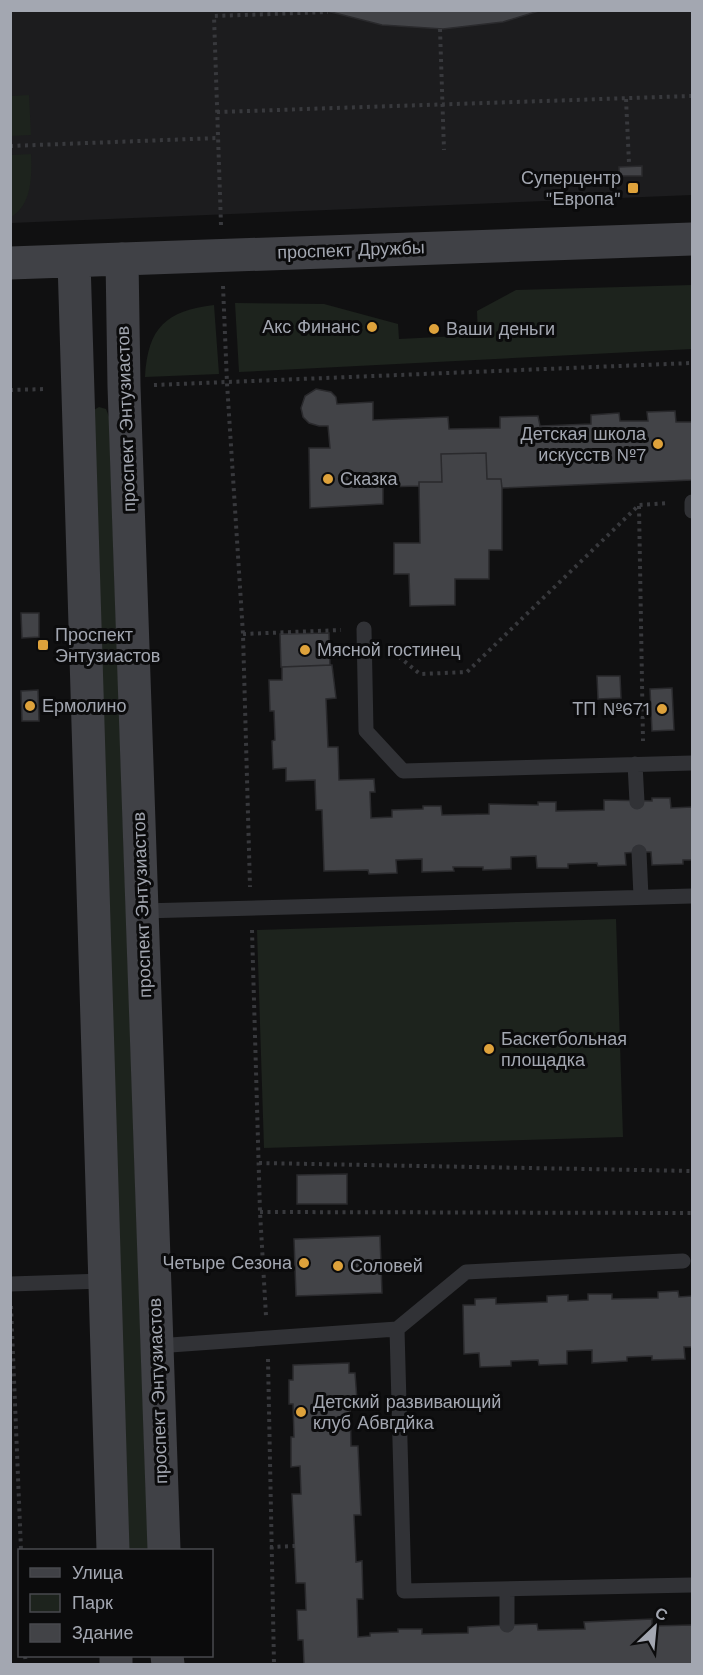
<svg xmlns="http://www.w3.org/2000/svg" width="703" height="1675" viewBox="0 0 703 1675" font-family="'Work Sans',sans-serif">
	<rect width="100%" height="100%" fill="#101011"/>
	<path fill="#1c1c1e" d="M10,11h682v184l-681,28z"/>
	<path fill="#1d231d" d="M29,95l2,40 -20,1v-40z
		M31,154c1,22 1,51 -20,63v-62z
		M692,285v64l-453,23 -4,-69 89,1 74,20 1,15 79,-4 -1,-24 39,-21z
		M214,305l5,69 -74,3c3,-50 21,-66 69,-72z
		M99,407l7,2 3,8 39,1133h-19l-37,-1139z
		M616,919l7,218 -359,11 -7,-218z"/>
	<path fill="#424347" stroke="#2a2a2d" stroke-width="1.5" d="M323,10h219l-39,12 -60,7 -61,-4z
		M642,166v10h-23v-9z
		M316,389l15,3 5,5 1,7 36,-2v18l75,-3 1,12 51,-1v-11l38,-1 2,10 51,-2v-9l28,-2 1,8h28l-1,-9 28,-1 1,11h16v58l-190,8 -1,-9h-14l-1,-26 -45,1 1,28h-23v4l-36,1v17l-73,4 -1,-60h21l-2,-22h-9l-10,-3 -6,-6 -2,-9 4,-12z
		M486,453l1,26h14l1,9v62h-13v29h-34v26l-45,1 -1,-32h-15v-31h26l-1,-61h23l-1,-28z
		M21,613h18v24l-17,1z
		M329,633l1,32 -49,2 -1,-33z
		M332,665l4,33 -10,1 2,48h10l1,33 35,-1 1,13h-5l1,26 21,-1v-7l31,-1v-3h18l1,9 47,-1v-10l49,1v-3h18v9l48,-1v-10l48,1v-3h18l1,10 21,-1v53h-9v4l-31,1 -1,-13h-12l-14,1 1,12 -28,1 -1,-3 -29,1v4h-31l-1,-12 -25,1v12l-28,1v-3h-30l1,4 -32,1v-13l-26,1 1,13 -28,1 -1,-4 -44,1 -2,-61h-6l-1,-30 -29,1v-13l-13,1 -1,-28 3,-1 -1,-29h-4l-1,-31h13v-13z
		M597,676h23l1,22 -23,1z
		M672,688l2,42 -22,1 -2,-42z
		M38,690l1,31h-17l-1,-30z
		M347,1174v30h-50v-29z
		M380,1236l2,57 -86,3 -2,-57z
		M678,1291l1,6 13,-1v51h-8l1,12 -33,1v-4l-25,1v4l-35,2v-13l-25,1v13l-28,1 -1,-5 -27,1v5l-31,1 -1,-14 -15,1 -1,-49h12v-6l21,-1v6l51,-2v-6l21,-1v6l20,-1v-6h24v5l46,-1v-6z
		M349,1363v10h6l2,27h-7l1,46h7l3,69h-7l2,47 6,-1 1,38h-6l1,38 12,-1v-3l28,-1v-3h24v5l46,-1v-6l39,-2 30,-1 1,6 47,-1 -1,-7 68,-3v7l40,-1v39h-388l-1,-24h-5l-1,-30h9l-1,-27h-9l-4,-89h9l-1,-28 -9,1v-30h3l-1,-33h-4v-24h4v-15z"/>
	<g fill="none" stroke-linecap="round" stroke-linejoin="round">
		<path stroke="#38393d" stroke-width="4" stroke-dasharray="3 4.5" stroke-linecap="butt" d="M440,29l4,121
			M626,99l3,64
			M217,112l475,-16
			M10,146l208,-8
			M221,225l-7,-209 114,-4
			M223,286l4,97 16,251 7,253
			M154,385l538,-22
			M10,390l37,-1
			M639,506l4,235
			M243,634l98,-4
			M387,647l33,27 47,-2 172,-167 30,-2
			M252,930l8,282 6,104
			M259,1163l433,8
			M260,1212l432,1
			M11,1306l10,244
			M268,1359l6,305
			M270,1547l25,-1
			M25,1656l1,8"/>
		<path stroke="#313236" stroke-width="15" d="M692,502v9
			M364,629l2,102 37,40 289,-8
			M635,764l2,38
			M639,852l2,45
			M142,911l550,-15
			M10,1284l94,-3
			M397,1329l69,-57 217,-11
			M156,1346l241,-17 7,262 288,-6
			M507,1625v-36"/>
		<path stroke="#404146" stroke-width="33" d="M122,259l2,127 40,1164
			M74,261l39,1289
			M10,263l682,-24
			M116,1656v8
			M167,1656l1,8"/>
	</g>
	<g fill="#dea23b" stroke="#0b0b0c" stroke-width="2">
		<rect x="627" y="182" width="12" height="12" rx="3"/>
		<circle cx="372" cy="327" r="6"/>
		<circle cx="434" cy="329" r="6"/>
		<circle cx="658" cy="444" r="6"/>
		<circle cx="328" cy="479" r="6"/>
		<rect x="37" y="639" width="12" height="12" rx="3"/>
		<circle cx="305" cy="650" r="6"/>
		<circle cx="30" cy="706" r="6"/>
		<circle cx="662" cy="709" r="6"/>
		<circle cx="489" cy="1049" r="6"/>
		<circle cx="304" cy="1263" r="6"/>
		<circle cx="338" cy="1266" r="6"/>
		<circle cx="301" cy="1412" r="6"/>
	</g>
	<g text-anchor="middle" stroke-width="6" stroke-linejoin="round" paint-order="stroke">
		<g font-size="18" fill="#a3a7b1" stroke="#0b0b0c" text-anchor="start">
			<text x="621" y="184" text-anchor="end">Суперцентр<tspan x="621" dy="21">"Европа"</tspan></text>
			<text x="360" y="333" text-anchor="end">Акс Финанс</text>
			<text x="446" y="335">Ваши деньги</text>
			<text x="646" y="440" text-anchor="end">Детская школа<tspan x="646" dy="21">искусств №7</tspan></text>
			<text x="340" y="485">Сказка</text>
			<text x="55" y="641">Проспект<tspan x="55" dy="21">Энтузиастов</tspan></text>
			<text x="317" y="656">Мясной гостинец</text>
			<text x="42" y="712">Ермолино</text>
			<text x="650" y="715" text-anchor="end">ТП №671</text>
			<text x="501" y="1045">Баскетбольная<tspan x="501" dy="21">площадка</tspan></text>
			<text x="292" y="1269" text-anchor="end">Четыре Сезона</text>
			<text x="350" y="1272">Соловей</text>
			<text x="313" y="1408">Детский развивающий<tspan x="313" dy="21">клуб Абвгдйка</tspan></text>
		</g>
		<g font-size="18" fill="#a3a7b1" stroke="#0b0b0c">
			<text transform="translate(351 250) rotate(-2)" y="6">проспект Дружбы</text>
			<text transform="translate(126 419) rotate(-92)" y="6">проспект Энтузиастов</text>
			<text transform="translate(142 905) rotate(-92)" y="6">проспект Энтузиастов</text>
			<text transform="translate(158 1391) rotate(-92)" y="6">проспект Энтузиастов</text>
		</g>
	</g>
	<rect width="703" height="1675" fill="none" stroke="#a3a7b1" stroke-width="24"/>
	<rect x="18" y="1549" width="195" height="108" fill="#0b0b0c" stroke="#48494e" stroke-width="1.5"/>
	<rect x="30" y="1568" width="30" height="9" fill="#404146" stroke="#48494e" stroke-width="1.5"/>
	<text x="72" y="1579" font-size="18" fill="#a3a7b1">Улица</text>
	<rect x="30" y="1594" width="30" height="18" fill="#1d231d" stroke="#48494e" stroke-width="1.5"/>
	<text x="72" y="1609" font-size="18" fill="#a3a7b1">Парк</text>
	<rect x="30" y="1624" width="30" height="18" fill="#424347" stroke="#48494e" stroke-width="1.5"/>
	<text x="72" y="1639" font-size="18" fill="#a3a7b1">Здание</text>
	<g transform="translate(655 1627) rotate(26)" stroke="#0b0b0c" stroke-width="4.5" paint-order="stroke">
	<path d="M0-4.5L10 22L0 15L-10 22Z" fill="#a3a7b1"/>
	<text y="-9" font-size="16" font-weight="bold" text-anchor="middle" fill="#a3a7b1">С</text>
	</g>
</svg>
